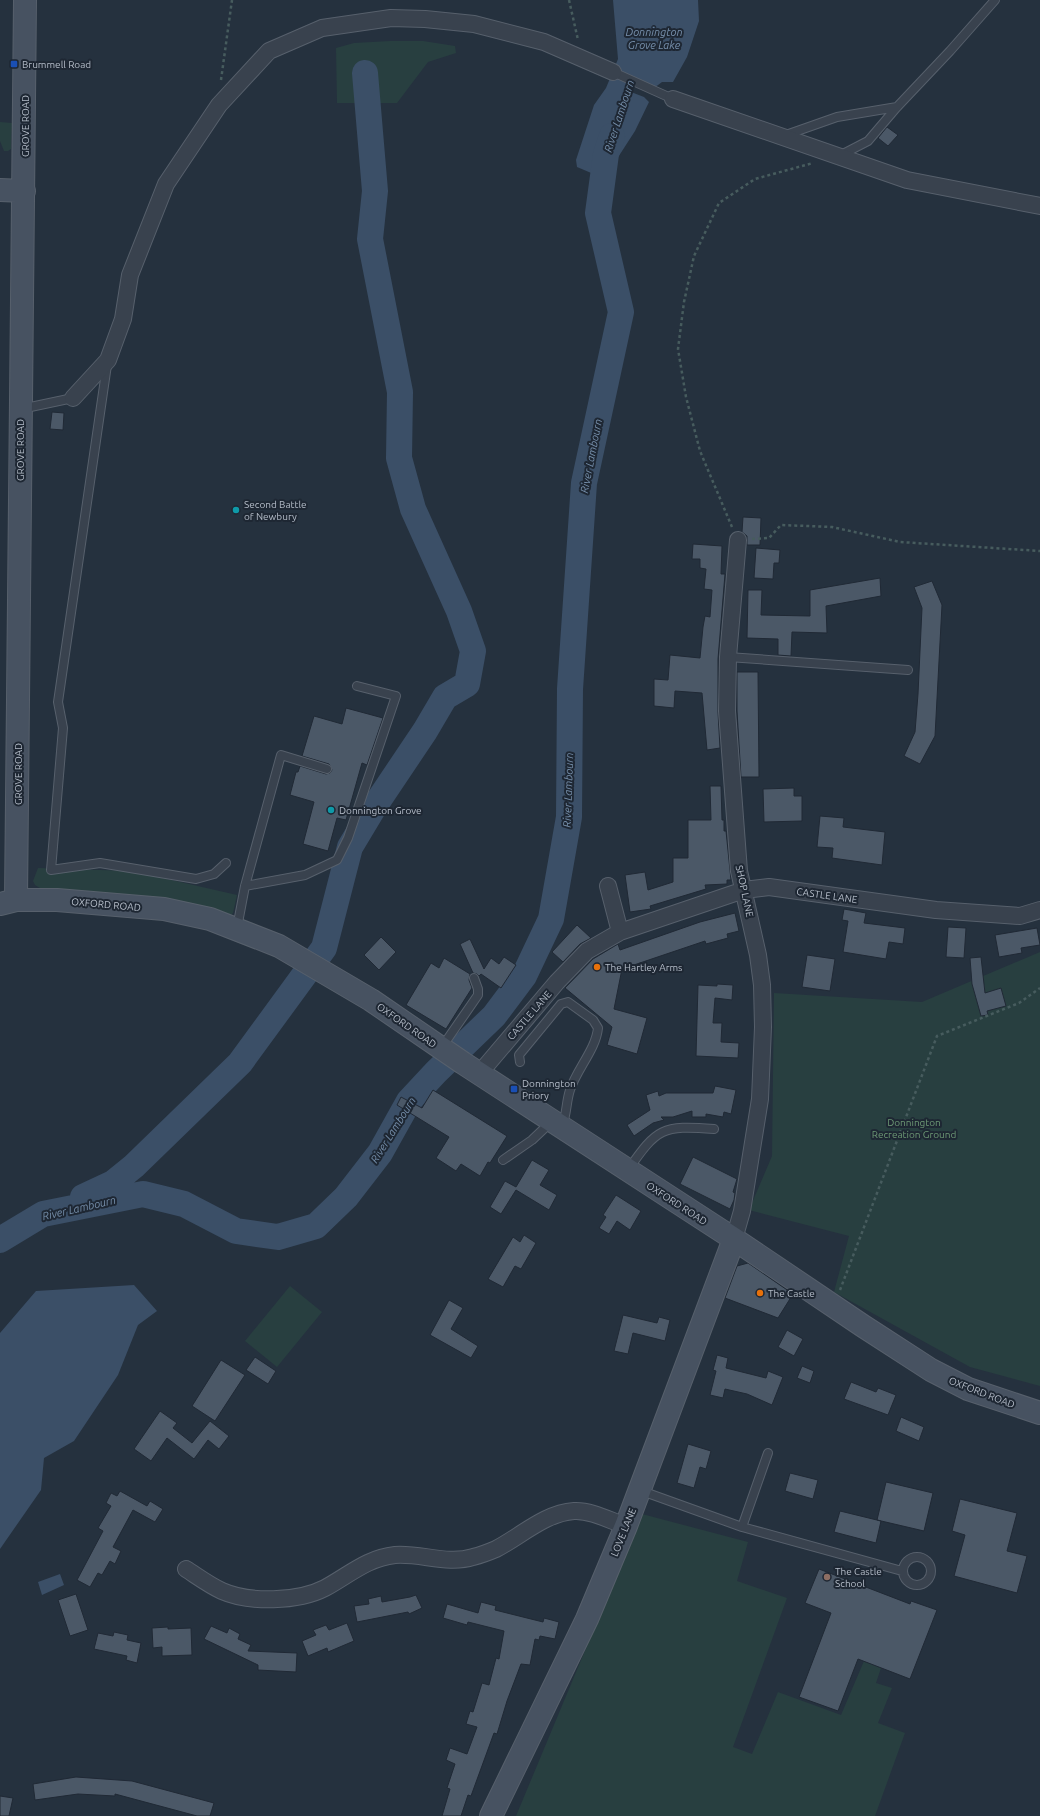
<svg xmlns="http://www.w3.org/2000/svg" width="1040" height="1816" viewBox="0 0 1040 1816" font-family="Ubuntu,sans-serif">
	<rect width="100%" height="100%" fill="#25313e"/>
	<path fill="#283f40" d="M390,41h33l32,5 1,7 -28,9 -31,41h-60l-1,-55 18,-5z
		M0,122l12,1 -1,26 -3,2h-4l-4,-10z
		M38,868l94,3 105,24 -4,18 -3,3 -152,-25 -38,-3 -5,-3 -2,-4z
		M1040,952v434l-70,-19 -136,-75 15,-56 -100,-26 23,-54 2,-163 148,9z
		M290,1286l32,26 -45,55 -32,-26z
		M642,1514l106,28 -11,39 50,17 -54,149 19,7 26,-62 63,23 23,-54 17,7 -5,15 16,5 -14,35 27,10 -30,83h-359z"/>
	<path fill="#3b4f67" d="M613,0h85l1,21 -12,36 -14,25h-11l-8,6 -19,-9 -4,13 13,5 5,5 -14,29 -22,34 -17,10 -19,-8 -1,-7 18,-55 12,-17 12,-29z
		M134,1285l23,26 -19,14 -20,50 -44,66 -30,17 -3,32 -41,59v-216l36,-42z
		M60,1574l4,11 -22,10 -4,-13z"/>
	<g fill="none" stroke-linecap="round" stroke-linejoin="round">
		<path stroke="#3b4f67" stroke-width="26" d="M83,1197l30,-14 21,-17 106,-103 84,-115 26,-101 24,-40 51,-76 20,-34 22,-13 6,-33 -14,-40 -46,-102 -14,-51 1,-66 -30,-153 5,-48 -10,-118
			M0,1240l43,-26 100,-20 41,10 52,27 42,6 38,-11 30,-29 34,-44 29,-52 27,-29 58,-56 30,-40 27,-57 18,-102 1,-128 14,-206 37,-171 -23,-99 8,-59 6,-18"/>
	</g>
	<path fill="#4b5867" stroke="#202935" d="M887,127l11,8 -10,11 -10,-8z
		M52,412l12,1 -1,17 -13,-1z
		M743,517l18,1 -1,27h-13v-9l-5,-4z
		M693,544l29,2 -1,28h4l-7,85v53l2,36 -13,2 -5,-57 -27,-2 -1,17 -20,-2v-27l14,1 2,-25 30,3 3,-31 2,-11 5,1 2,-27 -8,-1 2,-20 -6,-1v-9h-8z
		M756,548l24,2 -1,13h-5l-1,16 -19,-1z
		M880,578l1,18 -55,10 1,27 -35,-1 -1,24 -13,-1v-16l-31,-1 1,-48h14l-1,25 49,1v-26z
		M932,581l10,24 -7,131 -15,28 -16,-8 11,-24 3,-38 4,-86 -8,-21z
		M737,672h21l1,105h-18l-4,-66z
		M346,708l37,10 -16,47 -5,-2 -16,57 -9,-2 -9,33 -25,-7 11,-42 -24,-7 6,-23h2l2,-6 26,8 4,-1 2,-3 -3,-6 -27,-8 12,-40 28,8z
		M710,786h11l1,34h2v11h2l5,49h-4v4l-22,1 1,4 -56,17 1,3 -21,3 -5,-37 20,-3 3,18 25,-8v-24h15v-38h23z
		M794,788v8h8v25l-38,1 -1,-33z
		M820,816l24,2 -1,9 42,5 -3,33 -50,-7 1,-10 -16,-1z
		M844,909l22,4 -2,10 41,5 -2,16 -14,-2 -3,17 -43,-7 5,-31 -6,-1z
		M735,913l4,18 -12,3 1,4 -22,6 -1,-3 -83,28 -8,40 33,9 -10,36 -30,-9 5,-18 -47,-39 28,-29 25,-15 2,6 80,-28z
		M577,925l14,13 -11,6 -17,18 -11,-10z
		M948,927l18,1 -2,30 -18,-1z
		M1037,928l3,17 -19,3 1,5 -23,4 -4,-22z
		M381,937l15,15 -17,18 -15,-15z
		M470,939l14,30 7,-11 8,6 5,-7 12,8 -15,23 -20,-14 -2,2 -2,-2 -4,-1 -13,-29z
		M807,955l28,4 -5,32 -28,-4z
		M981,957l4,36 16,-5 5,18 -19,5 1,4 -7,1 -9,-32 -2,-26z
		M444,958l26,16 -1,6 3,8 -26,41 -40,-24 25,-42 8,5z
		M717,984l16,1 -1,15 -17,-2 -2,25h9l-1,19 18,1 -1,15 -42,-2 2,-71 19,1z
		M715,1086l21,4 -5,24 -7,-2 -1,5 -17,-3v3h-14v-6l-19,6h-12l3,3 -11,3 -19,13 -7,-11 23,-15 -4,-15 12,-4 1,5 7,-3h47z
		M433,1090l74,46 -17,27 -2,-1 -8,14 -19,-12 -5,7 -20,-13 13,-21 -52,-32 4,-8 21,11z
		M693,1157l44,22 -4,13 2,1 -1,7 -4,9 -50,-25z
		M532,1160l17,10 -9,15 17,10 -8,15 -33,-20 -15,24 -11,-7 15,-26 11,6z
		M616,1195l25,16 -11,19 -13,-9 -8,13 -10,-6 7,-11 -3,-2z
		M524,1235l12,8 -15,26 -6,-3 -12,21 -15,-8 25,-42 7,5z
		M748,1263l45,31 -15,24 -53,-20 12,-32z
		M449,1300l14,8 -12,21 27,17 -7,12 -41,-23z
		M623,1315l34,8 2,-6 11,3 -5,21 -32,-8 -5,21 -14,-3z
		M787,1330l16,9 -9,17 -16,-9z
		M717,1355l11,3 -2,10 40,10 2,-7 15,6 -11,28 -25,-11 -22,-5 -2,9 -13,-3 6,-24 -3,-1z
		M255,1357l21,14 -8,13 -22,-14z
		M221,1360l24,15 -30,46 -23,-15z
		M802,1366l12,5 -4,12 -13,-5z
		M851,1382l25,10 2,-4 18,7 -8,20 -44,-16z
		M160,1411l17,12 -4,5 19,15 18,-22 19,15 -10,13 -11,-9 -14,19 -27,-21 -16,23 -17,-12z
		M901,1417l23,10 -5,14 -23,-10z
		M688,1444l23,7 -5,18 -6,-2 -6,21 -17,-5z
		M790,1473l28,7 -5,19 -28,-8z
		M886,1482l47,11 -9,38 -47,-11z
		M120,1491l27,15 3,-5 13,8 -8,13 -22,-12 -20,37 8,4 -6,13 -5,-3 -8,14 -4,-2 -8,14 -13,-7 26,-49 -5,-3 13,-22 -5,-3 5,-10 6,3z
		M960,1499l57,14 -10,38 20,5 -10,37 -63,-17 11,-41 -13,-4z
		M840,1511l41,10 -5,22 -42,-11z
		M819,1569l91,35 1,-3 26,9 -27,69 -52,-20 -20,52 -39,-14 32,-84 -26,-10z
		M76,1594l12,36 -18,6 -12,-36z
		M416,1595l6,13 -13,6 -1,-2 -51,10 -3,-16 15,-2 -1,-5 13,-3 1,6 28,-5z
		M481,1602l15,4 -1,4 48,12 1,-4 15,4 -4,17 -15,-3 -1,4 -4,-1 -5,26 -9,-1 -14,37 -10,33 -3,-1 -23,63 -3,-1 -7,21h-19l8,-27 -3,-1 8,-24 -9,-4 4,-12 17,6 10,-27 -11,-3 4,-13 3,1 9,-29 7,2 7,-27 3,1 5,-28 -36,-9 -1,3 -24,-7 4,-14 31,9z
		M347,1623l7,18 -26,11 -1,-4 -19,8 -6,-15 14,-6 -3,-5 13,-5 3,5z
		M211,1626l16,7 2,-5 11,6 -2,5 13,6 -3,6 49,2 -1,19 -38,-2v-5l-54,-26z
		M168,1627v2l23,-1 1,27 -30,1v-9l-9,1 -1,-20z
		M114,1632l14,3 -1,5 14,3 -4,20 -11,-3 1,-4 -33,-7 4,-16 15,3z
		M76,1777l56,4 82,22 -4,13h-13l-82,-22v2l-37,-2 -43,6 -2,-16z
		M0,1796l13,2 -4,18h-9z"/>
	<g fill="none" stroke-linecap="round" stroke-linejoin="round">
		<defs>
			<path id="lane" d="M613,72l60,27
				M783,136l54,-19 60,-10
				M839,156l29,-15 29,-34 53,-56 45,-51
				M107,365l-49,337 5,26 -12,142 49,-7 96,16 18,-5 12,-11
				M21,409l52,-11
				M728,657l180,13
				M245,886l60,-11 32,-15 11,-22 48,-142 -39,-10
				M237,928l8,-42 36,-131 46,14
				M442,1047l36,-52v-6l-4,-11
				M520,1062l-1,-7 42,-51 7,-2 25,18 5,8c-2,21 -21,41 -28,62 -4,12 -3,24 -8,36
				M503,1160l29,-20 19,-18
				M628,1170c29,-42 34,-45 86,-41
				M639,1490l103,37 160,44
				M742,1527l26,-74
				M903 1571a14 14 0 1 1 28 0a14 14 0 1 1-28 0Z"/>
			<path id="street" d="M673,99l234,81 133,26
				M73,398l35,-38 15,-41 7,-44 36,-91 53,-79 50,-54 53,-23 69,-10 34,1 49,5 70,18 69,30
				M608,886l12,46
				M479,1074l78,-92 30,-31 33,-19 124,-42 25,-3 167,23 84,6 20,-6
				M734,1239l8,-28 18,-112 3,-72 -1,-42 -4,-30 -19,-84 -12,-160 1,-54 10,-117
				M186,1569c11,7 23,16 36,22 27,12 76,11 103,-3 24,-13 42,-30 70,-33 26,-2 53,10 78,2 8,-2 16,-5 23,-8 25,-13 49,-36 78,-38 17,-1 37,10 52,15"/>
			<path id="secondary" d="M0,190l24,1
				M16,900l9,-900
				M0,904l16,-4h41l107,9 46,10 69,27 92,54 92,63 271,176 129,87 68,44 37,19 72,24
				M491,1816l96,-197 39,-93 108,-287"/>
		</defs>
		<use href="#lane" stroke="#57606c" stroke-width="10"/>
		<use href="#street" stroke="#57606c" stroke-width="18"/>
		<use href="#secondary" stroke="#57606c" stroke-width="24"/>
		<path stroke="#475c5e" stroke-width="2.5" stroke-dasharray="3 3" stroke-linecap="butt" d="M569,0l9,40
			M221,80l11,-80
			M732,527l-32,-76 -14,-54 -8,-48 6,-47 10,-46 25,-53 36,-24 58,-16
			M752,539l17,-1 12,-13 51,2 68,15 140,9
			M840,1290l97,-254 82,-33 21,-15"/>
		<use href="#lane" stroke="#39424e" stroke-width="8"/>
		<use href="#street" stroke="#39424e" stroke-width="16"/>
		<use href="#secondary" stroke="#475261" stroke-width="22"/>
	</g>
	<g fill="#1a4fb4" stroke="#1e2733" stroke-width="1.5">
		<rect x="10" y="60" width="8" height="8" rx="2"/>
		<rect x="510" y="1085" width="8" height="8" rx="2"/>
	</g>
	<g fill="#0f9aa8" stroke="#1e2733" stroke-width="1.5">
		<circle cx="236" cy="510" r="4"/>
		<circle cx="331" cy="810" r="4"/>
	</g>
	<g fill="#e8710a" stroke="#1e2733" stroke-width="1.5">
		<circle cx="597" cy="967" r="4"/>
		<circle cx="760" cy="1293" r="4"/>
	</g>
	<circle fill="#8d6e63" stroke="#1e2733" stroke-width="1.5" cx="827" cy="1577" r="4"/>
	<g text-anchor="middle" stroke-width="4" stroke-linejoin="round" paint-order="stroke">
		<g font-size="10" fill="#b5bdc9" stroke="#1e2733" text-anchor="start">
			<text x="22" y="68">Brummell Road</text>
			<text x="244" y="508">Second Battle<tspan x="244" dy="12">of Newbury</tspan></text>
			<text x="339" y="814">Donnington Grove</text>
			<text x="605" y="971">The Hartley Arms</text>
			<text x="522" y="1087">Donnington<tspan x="522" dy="12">Priory</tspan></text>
			<text x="768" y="1297">The Castle</text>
			<text x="835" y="1575">The Castle<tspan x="835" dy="12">School</tspan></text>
		</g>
		<g font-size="10" fill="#b5bdc9" stroke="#1e2733">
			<text transform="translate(25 126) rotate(-90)" y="4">GROVE ROAD</text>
			<text transform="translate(20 450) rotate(-90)" y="4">GROVE ROAD</text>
			<text transform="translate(18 774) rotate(-90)" y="4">GROVE ROAD</text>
			<text transform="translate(745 891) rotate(78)" y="4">SHOP LANE</text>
			<text transform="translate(827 895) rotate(8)" y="4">CASTLE LANE</text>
			<text transform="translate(106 904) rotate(5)" y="4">OXFORD ROAD</text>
			<text transform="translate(529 1015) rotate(-49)" y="4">CASTLE LANE</text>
			<text transform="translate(407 1025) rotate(35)" y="4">OXFORD ROAD</text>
			<text transform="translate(677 1203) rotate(33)" y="4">OXFORD ROAD</text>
			<text transform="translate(982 1392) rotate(21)" y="4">OXFORD ROAD</text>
			<text transform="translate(623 1532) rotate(-68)" y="4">LOVE LANE</text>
		</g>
		<g font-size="10" fill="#6d9975" stroke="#1e2733">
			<text x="914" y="1126">Donnington<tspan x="914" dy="12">Recreation Ground</tspan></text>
		</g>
		<g font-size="11" font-style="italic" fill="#768fab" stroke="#1e2733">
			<text x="654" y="36">Donnington<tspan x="654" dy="13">Grove Lake</tspan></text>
			<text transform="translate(619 116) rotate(-72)" y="4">River Lambourn</text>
			<text transform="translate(591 456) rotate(-79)" y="4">River Lambourn</text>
			<text transform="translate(568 790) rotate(-88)" y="4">River Lambourn</text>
			<text transform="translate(393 1130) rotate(-58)" y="4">River Lambourn</text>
			<text transform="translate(79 1208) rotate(-13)" y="4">River Lambourn</text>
		</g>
	</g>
</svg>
